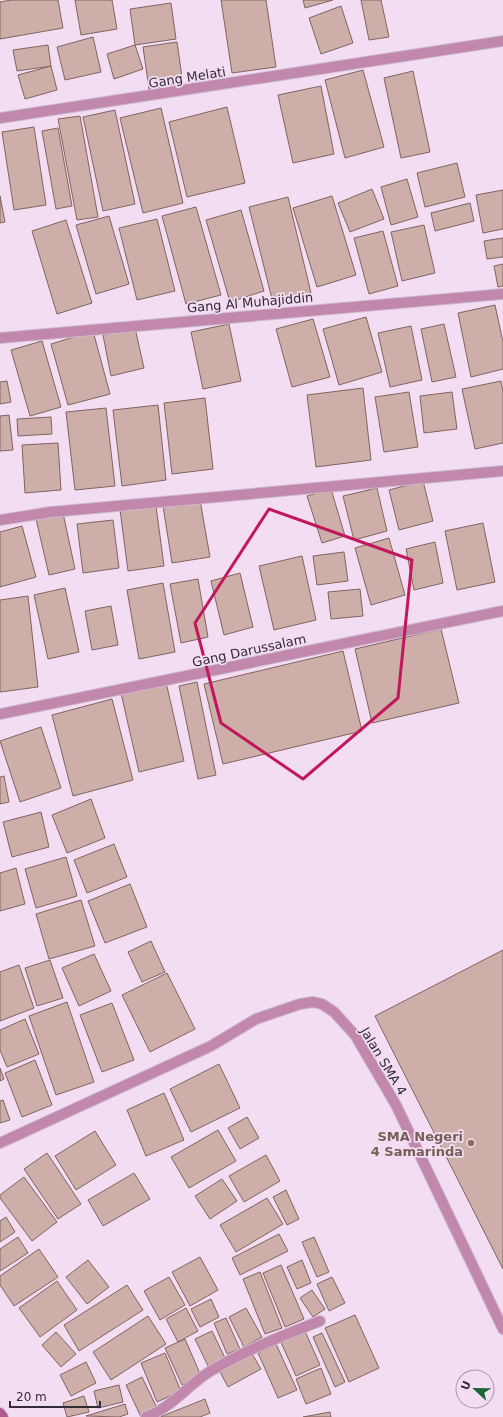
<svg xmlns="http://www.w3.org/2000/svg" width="503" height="1417" viewBox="0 0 503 1417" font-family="'DejaVu Sans',sans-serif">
	<rect width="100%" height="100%" fill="#f3ddf3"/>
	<path fill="#cdaea9" stroke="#816460" d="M11,0h47l5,28 -63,11v-37z
		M75,0h37l5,29 -36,6z
		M221,0h45l10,67 -44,6z
		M303,0h30l-28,8z
		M361,0h20l8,37 -20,3z
		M171,3l5,36 -41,6 -5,-36z
		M341,6l12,37 -32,11 -12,-36z
		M93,37l8,35 -36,8 -8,-33z
		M177,42l6,42 -34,5 -6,-42z
		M48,45l3,21 -34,5 -4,-21z
		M135,45l8,24 -29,10 -7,-25z
		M51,66l6,24 -32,9 -7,-24z
		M363,70l21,77 -39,11 -20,-78z
		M413,71l17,81 -29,6 -17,-80z
		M321,86l13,68 -41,9 -15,-68z
		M227,107l18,76 -58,14 -18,-75z
		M161,108l22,95 -40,10 -23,-95z
		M115,110l20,94 -32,7 -20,-94z
		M80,116l18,101 -21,3 -19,-101z
		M34,127l12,78 -32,5 -12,-78z
		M58,128l14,78 -16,3 -14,-78z
		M457,163l8,34 -40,10 -8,-34z
		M407,179l11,38 -27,8 -10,-38z
		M372,189l12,30 -34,13 -12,-29z
		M503,190v39l-20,4 -7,-38z
		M0,196l5,26 -5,1z
		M332,196l24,79 -39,12 -24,-79z
		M288,197l23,96 -38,10 -24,-96z
		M470,203l4,18 -39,10 -4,-18z
		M196,207l25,88 -35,9 -24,-88z
		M241,210l23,81 -34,11 -24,-82z
		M109,216l20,68 -33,10 -20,-69z
		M157,219l18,72 -38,9 -18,-72z
		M66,220l26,83 -35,11 -25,-83z
		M424,225l11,48 -33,8 -11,-49z
		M383,231l15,55 -29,8 -15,-56z
		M503,238v19l-16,2 -3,-18z
		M503,264v22l-5,1 -4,-21z
		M495,305l8,37v27l-32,8 -13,-64z
		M366,317l16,55 -43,13 -16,-56z
		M313,319l17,58 -38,10 -16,-58z
		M229,324l12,57 -38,8 -12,-57z
		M444,324l12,53 -24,5 -11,-53z
		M411,326l11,54 -32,7 -12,-54z
		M135,328l9,40 -33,8 -8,-41z
		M93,331l17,63 -42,11 -17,-61z
		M42,341l19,66 -31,9 -19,-66z
		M7,381l4,21 -11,2v-22z
		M501,381l2,11v51l-28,6 -13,-60z
		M363,388l8,72 -55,7 -9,-72z
		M409,392l9,55 -34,5 -9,-55z
		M452,392l5,37 -33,4 -4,-37z
		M205,398l8,71 -41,5 -8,-71z
		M158,405l8,75 -44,6 -9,-76z
		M106,408l9,78 -40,4 -9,-78z
		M9,415l4,35 -13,1v-35z
		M51,417l1,17 -34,2 -1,-17z
		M58,443l3,47 -36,3 -3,-48z
		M423,481l10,40 -34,9 -10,-40z
		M377,488l10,43 -33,9 -11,-44z
		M331,489l14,47 -23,7 -15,-47z
		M200,500l10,57 -38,6 -9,-57z
		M156,506l8,60 -36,5 -8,-61z
		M63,513l12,56 -26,6 -13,-56z
		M113,520l6,48 -36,5 -6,-49z
		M483,523l12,59 -38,8 -12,-59z
		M22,526l14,51 -36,10v-55z
		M389,538l16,57 -34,10 -16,-57z
		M435,542l8,41 -29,7 -8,-41z
		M344,552l4,29 -31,4 -4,-29z
		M302,556l14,64 -42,10 -15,-64z
		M240,573l13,54 -29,8 -13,-54z
		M198,579l10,58 -27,6 -11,-59z
		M163,583l12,69 -36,7 -12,-69z
		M65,588l14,64 -31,7 -14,-64z
		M360,589l3,27 -32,3 -3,-27z
		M28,596l10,91 -38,5v-92z
		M111,606l7,39 -26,5 -7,-39z
		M441,629l18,74 -87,20 -17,-74z
		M343,651l19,80 -139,33 -19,-80z
		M166,682l18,79 -45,11 -18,-79z
		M197,682l19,93 -18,4 -19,-93z
		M112,699l21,81 -60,16 -21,-81z
		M41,727l20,61 -41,14 -20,-61z
		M4,776l5,26 -9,2v-27z
		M91,799l14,39 -38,15 -15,-38z
		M41,812l8,35 -37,10 -9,-35z
		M114,844l13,33 -40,16 -13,-33z
		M66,857l11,39 -41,12 -11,-39z
		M16,868l9,36 -25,7v-38z
		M130,884l17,43 -42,16 -17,-42z
		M81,900l14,46 -46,13 -13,-45z
		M151,941l14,31 -23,10 -14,-30z
		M503,950v319l-128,-253z
		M94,954l17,37 -32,15 -17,-38z
		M50,960l13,38 -26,8 -12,-38z
		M19,965l15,43 -34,13v-49z
		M167,973l28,56 -45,23 -28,-57z
		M67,1002l27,80 -38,13 -27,-79z
		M112,1003l22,57 -32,12 -22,-57z
		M25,1019l14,35 -32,13 -7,-17v-20z
		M35,1060l17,45 -30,12 -17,-44z
		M219,1064l21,44 -49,24 -21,-43z
		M0,1068l4,11 -4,2z
		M164,1093l20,47 -38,16 -19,-46z
		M3,1100l7,20 -10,3v-22z
		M247,1117l12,21 -19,11 -12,-21z
		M218,1130l18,31 -47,27 -18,-31z
		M95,1131l21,34 -40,25 -21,-34z
		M47,1153l34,51 -23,15 -34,-50z
		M266,1155l14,26 -36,21 -15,-26z
		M134,1173l16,26 -47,27 -15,-26z
		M24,1177l33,45 -25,19 -32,-43v-3z
		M222,1179l15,22 -27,18 -15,-23z
		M286,1190l13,29 -12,6 -14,-28z
		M267,1198l16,26 -47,28 -16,-27z
		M6,1217l9,15 -15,10v-21z
		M279,1234l9,17 -48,24 -8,-17z
		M18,1237l10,16 -28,18v-22z
		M314,1237l15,35 -12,5 -15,-35z
		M39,1249l19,28 -44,29 -14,-21v-9z
		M200,1257l18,33 -28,16 -18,-34z
		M88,1260l21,27 -22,17 -21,-27z
		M302,1260l9,23 -14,6 -10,-22z
		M281,1265l23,54 -19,8 -22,-54z
		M260,1272l22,56 -17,6 -22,-55z
		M169,1277l16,28 -25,15 -16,-29z
		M332,1277l13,26 -16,8 -12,-27z
		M57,1281l20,29 -37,27 -21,-29z
		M127,1285l16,25 -64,41 -15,-26z
		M312,1290l13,19 -12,8 -13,-19z
		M211,1299l8,18 -19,10 -9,-18z
		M186,1308l12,23 -20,11 -12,-23z
		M246,1308l16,29 -18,10 -15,-30z
		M355,1315l24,53 -30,14 -24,-54z
		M148,1316l18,28 -55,36 -18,-28z
		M226,1318l14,31 -13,5 -13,-31z
		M304,1329l16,36 -24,11 -16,-36z
		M212,1331l15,31 -17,8 -15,-31z
		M56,1332l20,22 -15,13 -19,-22z
		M322,1333l23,49 -10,5 -22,-50z
		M185,1339l16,37 -19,9 -17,-37z
		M276,1344l21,46 -19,8 -20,-45z
		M251,1352l10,17 -33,18 -9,-17z
		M165,1353l16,38 -24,11 -16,-39z
		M86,1362l10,21 -25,13 -11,-21z
		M321,1368l10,26 -25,10 -10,-25z
		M142,1377l16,33 -17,7 -15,-32z
		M119,1385l4,17 -25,6 -4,-17z
		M84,1396l5,16 -22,5 -4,-14z
		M205,1399l5,14 -10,4h-40z
		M125,1404l3,10 -9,3 -33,-1z
		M330,1412l1,5h-28z"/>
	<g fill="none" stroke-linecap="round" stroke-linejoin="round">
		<defs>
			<path id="street" d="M0,118l503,-77
				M0,338l503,-44
				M0,520l51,-8 452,-41
				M0,714l503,-103
				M0,1143l211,-97 45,-27 44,-15 13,-2 9,2 12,8 21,23 41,70 107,224
				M146,1417c25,-9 41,-31 63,-45 32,-20 75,-37 111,-51"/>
			<path id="secondary" d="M0,1413l3,4"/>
		</defs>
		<use href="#street" stroke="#cdbacd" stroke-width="12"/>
		<use href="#secondary" stroke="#cdbacd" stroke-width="12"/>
		<use href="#street" stroke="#c288ac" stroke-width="10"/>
		<use href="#secondary" stroke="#ac5990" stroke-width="10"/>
	</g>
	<path fill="none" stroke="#c2185b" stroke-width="3" stroke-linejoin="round" d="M269,509l143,51 -14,138 -95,81 -82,-56 -26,-100z"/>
	<circle fill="#8d6e63" stroke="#f3ddf3" stroke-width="1.5" cx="471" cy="1143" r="4"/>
	<g text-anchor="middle" stroke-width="3.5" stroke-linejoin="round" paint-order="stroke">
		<g font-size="13" fill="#342c35" stroke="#f3ddf3">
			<text transform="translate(187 77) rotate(-9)" y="5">Gang Melati</text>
			<text transform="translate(250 302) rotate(-5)" y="5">Gang Al Muhajiddin</text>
			<text transform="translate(249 650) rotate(-12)" y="5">Gang Darussalam</text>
			<text transform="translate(384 1061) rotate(59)" y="5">Jalan SMA 4</text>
		</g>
		<g font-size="13" font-weight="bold" fill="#785e54" stroke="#f3ddf3" text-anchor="end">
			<text x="463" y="1141">SMA Negeri<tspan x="463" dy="15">4 Samarinda</tspan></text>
		</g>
	</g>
	<g transform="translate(475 1389) rotate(292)"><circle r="19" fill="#f3ddf3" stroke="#a796a7"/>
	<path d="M0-3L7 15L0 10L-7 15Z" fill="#186635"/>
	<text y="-6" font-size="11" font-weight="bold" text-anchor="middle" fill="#342c35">U</text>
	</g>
	<path d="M10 1401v6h90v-6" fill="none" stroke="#342c35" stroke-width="2"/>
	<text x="16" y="1401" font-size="12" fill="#342c35" stroke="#f3ddf3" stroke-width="3" paint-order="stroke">20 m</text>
</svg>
